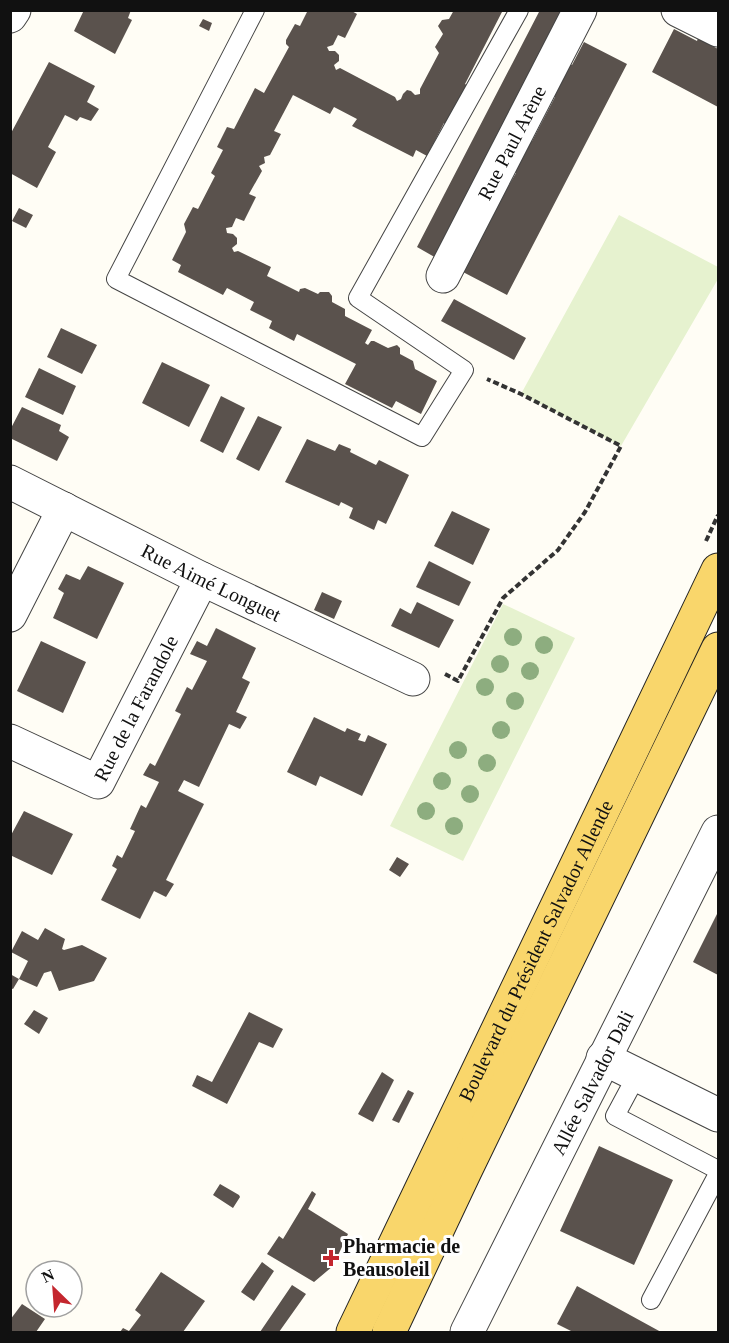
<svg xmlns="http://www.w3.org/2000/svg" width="729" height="1343" viewBox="0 0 729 1343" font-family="Georgia,serif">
	<rect width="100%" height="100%" fill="#fffdf5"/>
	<path fill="#e6f2cf" d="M619,215l99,52v12l-97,167 -100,-52z
		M503,604l72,34 -112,223 -73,-35z"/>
	<path fill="#5a524d" d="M84,10h47l-3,8 4,2 -17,34 -41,-23z
		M308,10h42l7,4 -12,24 -7,-3 -5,10 -6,2 2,4h6l4,4v6l-5,4 2,5 4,-2 55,29 2,4 4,-2 2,-5 4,-4 4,1 4,4 5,-1v-5l19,-36 -4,-6 8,-13 -5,-8 4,-6 7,-1 5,-9h49l-38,74 6,4 -20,39 -7,-4 -17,33 -11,-6 -3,7 -61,-31 5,-7 -23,-12 -4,7 -37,-19 -19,36 7,3 -11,21 -6,2 1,6 -6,3 3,5 -13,23 7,3 -12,24 -8,-3 -4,9 -6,1 1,5 6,1 4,4v6l-5,4 2,4 4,-1 33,16 -4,9 32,16 1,-3 5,-1 13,6 2,-2h9l3,4v6l13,7v7l27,14 -7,13 3,2 3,-4h3l14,7 9,-3 3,3v6l13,7 2,8 22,12 -16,33 -25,-13 -4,7 -47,-24 11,-20 -59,-30 -3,7 -25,-13 3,-7 -22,-11 4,-8 -27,-14 -4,7 -45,-23 3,-7 -9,-5 14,-28 -2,-8 9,-17 5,2 17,-33 -4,-3 12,-23 -6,-3 10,-20 7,2 21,-41 9,5 25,-46 -3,-3v-4l9,-16 5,2z
		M540,10h27l-129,249 -21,-12z
		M203,19l9,4 -3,8 -10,-5z
		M674,29l23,12 1,-3 20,11v58l-66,-35z
		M584,42l43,22 -120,231 -44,-23 12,-23 -2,-2 43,-74 -3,-2 16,-31 3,1 23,-44 -2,-2 17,-31 2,1z
		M49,62l46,24 -8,16 12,7 -8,12 -11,-4 -3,4 -12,-6 -17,32 8,5 -19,36 -27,-15v-38z
		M19,208l14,7 -7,13 -14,-7z
		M454,299l72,39 -12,22 -73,-39z
		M61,328l36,17 -15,29 -35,-17z
		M162,362l48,23 -21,42 -47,-24z
		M39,368l37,18 -13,29 -38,-18z
		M221,396l24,12 -22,45 -23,-12z
		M22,407l39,18 -2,6 10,6 -12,24 -47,-23v-8z
		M258,416l24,11 -23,44 -23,-12z
		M307,439l28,12 4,-7 12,5 -1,3 26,13 3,-5 30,15 -23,49 -8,-4 -4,10 -25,-12 4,-10 -12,-6 -2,4 -54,-24z
		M452,511l38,18 -17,36 -39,-19z
		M429,561l42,21 -12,24 -43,-19z
		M88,566l36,17 -27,56 -44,-21 11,-25 -6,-4 8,-15 14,6z
		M322,592l20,9 -8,18 -20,-9z
		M417,602l37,18 -15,28 -48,-22 9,-18 11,6z
		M216,628l40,20 -14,30 8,4 -14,30 11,5 -7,12 -11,-5 -30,63 -15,-7 -6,11 26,13 -38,76 8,4 -8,13 -12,-6 -14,28 -39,-19 16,-31 -5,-3 5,-11 5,3 13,-27 -5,-2 11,-24 5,3 13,-26 -16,-7 7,-12 5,3 26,-52 -6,-3 12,-24 5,3 15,-29 -17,-7 7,-13 10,5z
		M41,641l45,21 -23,51 -46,-22z
		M314,717l31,15 2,-4 14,6 -3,6 7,2 3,-7 19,9 -25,52 -42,-20 -4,10 -29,-14z
		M24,811l49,23 -21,41 -42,-20v-18z
		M397,857l12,7 -9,13 -11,-7z
		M718,912v63l-25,-13z
		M45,928l20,11 -3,10 2,1 18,-5 25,13 -13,23 -35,10 -8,-20 -7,2 -7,14 -18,-8 -6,10 -3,-1v-14l9,5 9,-18 -17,-9 11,-21 16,9z
		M34,1010l14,8 -9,16 -15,-10z
		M249,1012l34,17 -10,19 -14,-6 -32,62 -35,-18 5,-11 15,7z
		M382,1072l12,8 -21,42 -15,-8z
		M408,1090l6,3 -15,30 -7,-3z
		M599,1146l74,34 -39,85 -74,-34z
		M220,1184l19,11 1,2 -7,11 -20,-13z
		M312,1191l4,3 -8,15 40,25 -15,32 -19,16 -47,-28 12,-18 4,3z
		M262,1262l12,9 -20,30 -13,-9z
		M161,1272l44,29 -22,31h-63l3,-4 6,3 12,-16 -6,-5z
		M292,1285l14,9 -27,38h-19z
		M577,1286l84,46h-88l-16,-8z
		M22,1304l23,15 -9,13h-26v-12z"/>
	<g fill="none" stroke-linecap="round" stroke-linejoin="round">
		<defs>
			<path id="lane" d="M255,10l-139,269 306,158 42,-67 -106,-72 161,-288
				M637,1075l-22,41 103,54
				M651,1300l67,-126"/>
			<g id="street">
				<path d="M678,10l40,20"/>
				<path d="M10,16l4,-6"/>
				<path id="s1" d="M443,276l137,-266"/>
				<path id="s2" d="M10,482l192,97 211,100"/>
				<path d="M10,615l54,-106"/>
				<path id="s3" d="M10,741l88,41 104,-203"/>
				<path d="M603,1058l115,57"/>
				<path id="s4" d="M467,1332l251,-500"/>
			</g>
			<g id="primary">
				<path id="s5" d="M353,1332l365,-762"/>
				<path d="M389,1332l76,-161 253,-522"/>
			</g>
		</defs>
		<use href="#lane" stroke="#444" stroke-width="20"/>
		<use href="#street" stroke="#444" stroke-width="35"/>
		<use href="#primary" stroke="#222" stroke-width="35"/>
		<path stroke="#333" stroke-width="4" stroke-dasharray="6 3" stroke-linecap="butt" d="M706,541l12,-26
			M445,674l13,7 45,-83 55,-48 27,-38 36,-66 -100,-52 -34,-15"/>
		<use href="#lane" stroke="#fff" stroke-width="18"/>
		<use href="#street" stroke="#fff" stroke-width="33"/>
		<use href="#primary" stroke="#f9d66b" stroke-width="33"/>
	</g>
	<g fill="#8dad7f">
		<circle cx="513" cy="637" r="9"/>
		<circle cx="544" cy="645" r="9"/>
		<circle cx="500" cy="664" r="9"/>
		<circle cx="530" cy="671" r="9"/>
		<circle cx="485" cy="687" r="9"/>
		<circle cx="515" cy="701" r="9"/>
		<circle cx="501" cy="730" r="9"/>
		<circle cx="458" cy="750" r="9"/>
		<circle cx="487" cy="763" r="9"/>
		<circle cx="442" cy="781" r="9"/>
		<circle cx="470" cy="794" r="9"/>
		<circle cx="426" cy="811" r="9"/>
		<circle cx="454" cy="826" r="9"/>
	</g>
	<path fill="#c4262e" stroke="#fff" stroke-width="2" d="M328 1249h6v6h6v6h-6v6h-6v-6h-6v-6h6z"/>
	<g text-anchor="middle" stroke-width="6" stroke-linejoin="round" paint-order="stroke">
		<g font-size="20" fill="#111" stroke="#fff">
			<text dy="7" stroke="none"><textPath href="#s1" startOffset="150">Rue Paul Arène</textPath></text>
			<text dy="7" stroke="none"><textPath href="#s2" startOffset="225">Rue Aimé Longuet</textPath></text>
			<text dy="7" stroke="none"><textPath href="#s3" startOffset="180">Rue de la Farandole</textPath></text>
			<text dy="7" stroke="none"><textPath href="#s5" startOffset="423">Boulevard du Président Salvador Allende</textPath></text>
			<text dy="7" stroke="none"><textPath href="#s4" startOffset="279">Allée Salvador Dali</textPath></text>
		</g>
		<g font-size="20" font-weight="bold" fill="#111" stroke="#fff" text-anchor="start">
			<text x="343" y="1253">Pharmacie de<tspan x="343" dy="23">Beausoleil</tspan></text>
		</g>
	</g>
	<rect width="729" height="1343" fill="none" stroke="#111111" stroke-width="24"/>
	<g transform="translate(54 1289) rotate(335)"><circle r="28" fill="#ffffff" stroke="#a0a0a0" stroke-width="1.5"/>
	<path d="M0-4.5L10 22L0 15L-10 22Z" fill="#c4262e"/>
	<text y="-9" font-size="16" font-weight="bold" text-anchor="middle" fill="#111111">N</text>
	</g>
</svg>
